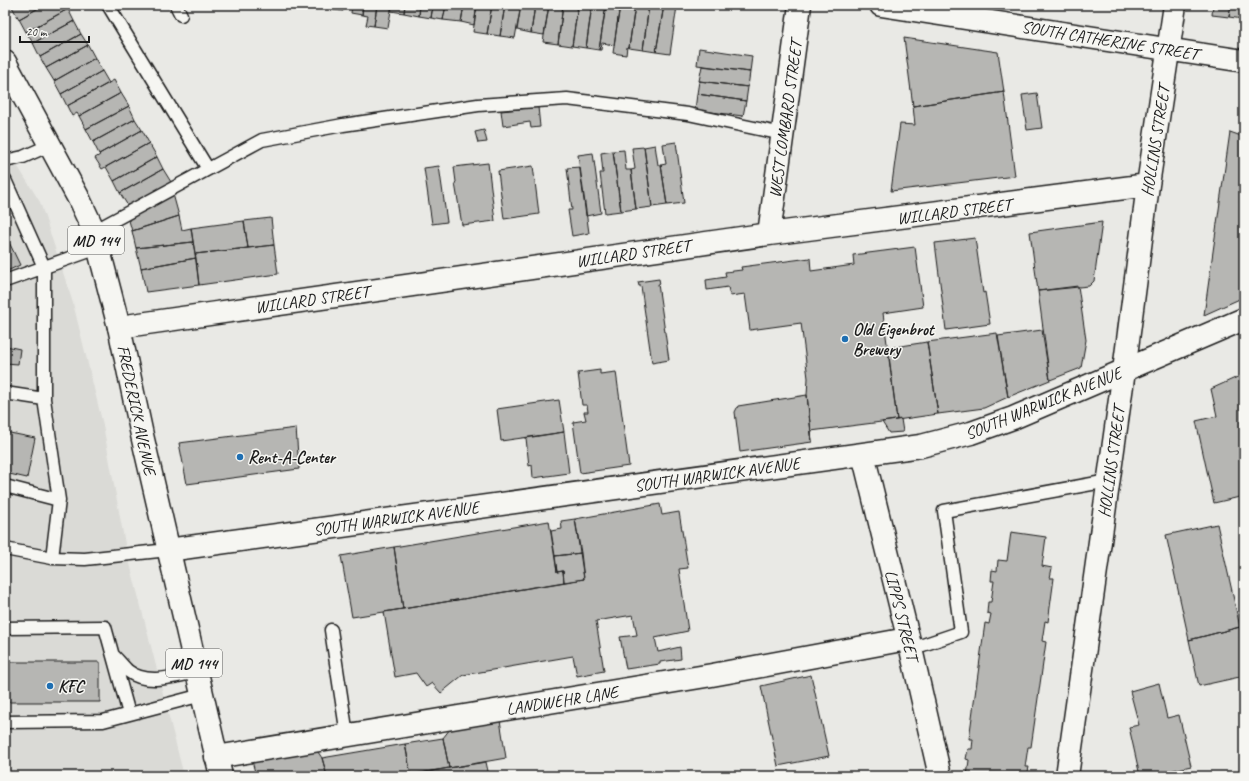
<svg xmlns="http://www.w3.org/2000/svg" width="1249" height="781" viewBox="0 0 1249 781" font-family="Caveat,sans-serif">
	<rect width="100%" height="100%" fill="#e9e9e5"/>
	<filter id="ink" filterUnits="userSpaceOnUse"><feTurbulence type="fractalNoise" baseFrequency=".025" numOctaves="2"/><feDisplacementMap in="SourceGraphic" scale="8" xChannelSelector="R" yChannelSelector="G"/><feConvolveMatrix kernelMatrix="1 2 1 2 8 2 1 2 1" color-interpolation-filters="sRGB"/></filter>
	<g filter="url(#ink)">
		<path fill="#dadad6" d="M5,146l35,56 33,101 30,122 22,119 59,232h-179z"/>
		<path fill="#b6b6b3" stroke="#1c1c1c" d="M16,5h28l-25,14 -7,-12z
			M44,5h22l2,4 -42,23 -7,-13z
			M334,5h10l-1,6 -10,-1z
			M352,5h11l-1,10 -11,-2z
			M363,5h14l-3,21 -8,-1 2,-9 -6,-1z
			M377,5h15l-4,23 -14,-2z
			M392,5h13l-1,8 -13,-2z
			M405,5h15l-1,11 -15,-3z
			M420,5h13l-2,13 -12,-2z
			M433,5h13l-3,15 -12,-2z
			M446,5h18l-3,17 -18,-2z
			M464,5h13l-3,20 -13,-3z
			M477,5h15l-5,29 -14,-2z
			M492,5h13l-5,31 -13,-2z
			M505,5h16l-6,33 -15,-2z
			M521,5h14l-4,28 -14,-3z
			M535,5h14l-5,30 -13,-2z
			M549,5h14l-5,39 -15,-2z
			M563,5h15l-6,41 -14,-2z
			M578,5h14l-6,43 -14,-2z
			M592,5h14l-7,45 -13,-2z
			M606,5h14l-6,40 -12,-2 -1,7h-2z
			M620,5h15l-6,43 -2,-1 -1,8 -13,-2z
			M635,5h14l-6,45 -14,-2z
			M649,5h15l-8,47 -13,-2z
			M664,5l13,1 -7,48 -14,-2z
			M1213,5h18l-2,12 -17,-2z
			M1231,5h13l-1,14 -14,-2z
			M68,9l6,12 -41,22 -7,-11z
			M74,21l7,13 -41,23 -7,-14z
			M81,34l7,11 -42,23 -6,-11z
			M904,38l94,14 6,40 -91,14z
			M88,45l7,13 -41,23 -8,-13z
			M699,48l53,8 -2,16 -53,-7z
			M95,58l7,13 -41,23 -7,-13z
			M702,66l48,6 -2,15 -49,-6z
			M102,71l7,12 -42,23 -6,-12z
			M114,80l7,13 -42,23 -2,-3 -5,3 -5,-10z
			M699,81l49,6 -2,14 -49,-7z
			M1004,92l11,84 -124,15 9,-67 15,1 -2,-19z
			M121,93l8,13 -43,23 -7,-13z
			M1037,93l5,35 -15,2 -5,-35z
			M697,94l49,7 -3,15 -48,-6z
			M129,106l6,13 -42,23 -7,-13z
			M538,107l2,20 -9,1 -1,-6 -27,4 -2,-15z
			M135,119l7,11 -43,24 -6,-12z
			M142,130l7,13 -47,26 -7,-11 5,-3 -1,-1z
			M484,130l3,12 -9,1 -3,-11z
			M1230,132l14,5v160l-40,18z
			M676,142l8,61 -17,2 -6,-40 5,-1 -3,-20z
			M149,143l8,14 -43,24 -8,-14z
			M655,145l3,20h3l6,40 -15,2 -8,-60z
			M644,147l8,60 -16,2 -5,-39 4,-1 -3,-21z
			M624,150l2,20h5l5,39 -15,2 -8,-60z
			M613,151l8,60 -16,2 -5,-40h3l-2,-20z
			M593,153l8,60 -15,3 -8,-61z
			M157,157l6,12 -43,24 -6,-12z
			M488,163l7,58 -33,4 -7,-42 1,-1 -2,-15z
			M439,166l8,56 -15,2 -8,-56z
			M533,166l6,48 -35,5 -6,-48z
			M580,167l9,66 -17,3 -4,-26h4l-5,-42z
			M163,169l8,13 -43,24 -8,-13z
			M173,194l6,22 -47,15 -4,-14z
			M179,216l3,14 9,-2 2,14 -57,6 -4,-17z
			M271,218l3,27 -26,3 -4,-27z
			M244,221l4,27 -53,6 -4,-26z
			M1102,222l-8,59 -5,5 -51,5 -8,-59z
			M5,234l15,31 -15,7z
			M975,238l8,55 2,-1 5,32 -44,6 -11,-87z
			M193,242l3,16 -55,10 -5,-20z
			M274,245l4,29 -79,11 -4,-31z
			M915,247l8,60 -40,6 14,107 -86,11 1,11 -5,-47 1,-17 -7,-55 -51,7 -5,-36 -15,2 -2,-9 -21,3 -1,-10 20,-3 -1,-5 17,-2 -1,-3 69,-9 1,13 43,-6 -1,-10z
			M196,258l3,27 -53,7 -5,-24z
			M659,279l1,5h-2l11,76 -17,3 -11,-77h-2l-1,-4z
			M1078,286l8,54 -5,28 -31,12 -12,-89z
			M1042,330l8,50 -42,17 -10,-61z
			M5,332h3l-2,14 14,3 -2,15 -13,-1z
			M997,333l11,64 -24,11 -46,6 -11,-72z
			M927,342l11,72 -41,6 -9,-72z
			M600,370v4l16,-2 13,94 -49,7 -7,-51 13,-2 -2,-8h4l-1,-7h-5l-4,-32z
			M1244,374v122l-30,7 -18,-82 21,-5 -6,-27z
			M807,395l5,47 -72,10 -5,-40 3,-6z
			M559,400l5,32 -63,9 -4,-32z
			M901,419l2,13 -14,1 -7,-11z
			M296,428l3,41 -112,15 -8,-41z
			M5,432l30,6 -8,40 -22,-5z
			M564,432l5,41 -36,5 -1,-13 -3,1 -3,-28z
			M660,504l2,11 17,-3 9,56 -9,1 9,62 -33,7 3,14 22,-5 1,12 -21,3v2l-34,5 -6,-32 17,-2 -4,-20 -37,6 8,50 -27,5 -4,-20 -110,19 -22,18 -9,-10 -6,4 -10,-14 -21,4 -11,-65 200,-33 -9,-60z
			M575,519l6,34 -26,3 -4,-25 11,-2 -1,-8z
			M549,521l8,51 6,-1 1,11 -161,27 -9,-62z
			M1217,524l23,103 -51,13 -23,-105z
			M1011,532l35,5 -4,29 10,2 -2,10h4l-6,44 -3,-1 -3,20 4,1 -15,105h-3l-3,20h4l-2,9h-60l2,-16 -3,-1 2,-10h4l1,-10h-4l16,-116 4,1 2,-10 -4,-1 1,-11h3l3,-21h-3l1,-11 5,1 1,-11 9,1z
			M394,547l9,62 -51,8 -11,-61z
			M581,553l3,26 -20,3 -1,-11 -6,1 -2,-16z
			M1240,627l4,18v31l-45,10 -10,-46z
			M5,662h95v40h-95z
			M811,675l18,81 -51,10 -17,-80z
			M1159,683l8,35 12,-3 12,51 -43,10h-8l-11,-49 10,-2 -9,-34z
			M500,720l6,38 -57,10 -6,-30 7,-9z
			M443,738l6,30 -38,7 -6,-31z
			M405,744l6,31 -9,1h-75l-5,-18z
			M316,749l6,9 5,18h-71l-4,-15z
			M486,762l3,14h-87l47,-8z"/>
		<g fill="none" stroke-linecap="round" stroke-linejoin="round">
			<defs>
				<path id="service" d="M108,5l100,164
					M176,5l5,10
					M5,161l18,-4 27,-12
					M5,180l39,87v132l15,101 -7,58
					M94,231l168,-91 81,-15 135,-20 89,-6 121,15 95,20
					M5,281l93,-33
					M5,393l39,6
					M5,486l54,14
					M5,549l47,9 33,1 83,-9
					M5,628l100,-1 24,87
					M331,630l16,105
					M911,649l50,-17 -17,-121 164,-30
					M113,655c5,5 10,11 15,16 19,15 48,5 69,1
					M5,722l98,-1 99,-26"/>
				<path id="minor" d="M881,5l363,56
					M769,234l31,-229
					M119,327l650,-93 379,-49
					M863,454l48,195 29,127
					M168,550l753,-104 50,-13 42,-15 231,-99
					M216,757l496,-82 195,-36
					M1067,776l57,-405 24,-186 27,-180"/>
				<path id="primary" d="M5,62l74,137 15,32 25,96 23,108 79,341"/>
			</defs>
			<use href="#service" stroke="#1c1c1c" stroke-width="15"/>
			<use href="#minor" stroke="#1c1c1c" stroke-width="25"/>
			<use href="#primary" stroke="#1c1c1c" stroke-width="25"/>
			<use href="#service" stroke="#f6f6f2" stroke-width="12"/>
			<use href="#minor" stroke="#f6f6f2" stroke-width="22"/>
			<use href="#primary" stroke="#f6f6f2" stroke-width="22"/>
		</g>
	</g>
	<g fill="#1f6fb2" stroke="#f6f6f2" stroke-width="1.5">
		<circle cx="845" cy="339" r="4"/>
		<circle cx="240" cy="457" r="4"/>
		<circle cx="50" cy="686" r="4"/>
	</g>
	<g text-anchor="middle" stroke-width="3" stroke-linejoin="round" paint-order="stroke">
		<g fill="#f6f6f2" stroke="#5d5d5c" stroke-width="1">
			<rect x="68" y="226" width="56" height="28" rx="3"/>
			<rect x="166" y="649" width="56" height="28" rx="3"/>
		</g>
		<g font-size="16" font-weight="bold" fill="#1c1c1c">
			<text x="96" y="246">MD 144</text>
			<text x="194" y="669">MD 144</text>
		</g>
		<g font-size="17" fill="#1c1c1c" stroke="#f6f6f2">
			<text transform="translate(1110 40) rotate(9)" y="6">SOUTH CATHERINE STREET</text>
			<text transform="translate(785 119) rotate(-82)" y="6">WEST LOMBARD STREET</text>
			<text transform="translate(1155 141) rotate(-81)" y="6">HOLLINS STREET</text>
			<text transform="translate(954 211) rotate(-7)" y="6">WILLARD STREET</text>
			<text transform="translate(633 253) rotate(-8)" y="6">WILLARD STREET</text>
			<text transform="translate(312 299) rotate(-8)" y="6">WILLARD STREET</text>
			<text transform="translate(1043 403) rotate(-22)" y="6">SOUTH WARWICK AVENUE</text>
			<text transform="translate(137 410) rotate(78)" y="6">FREDERICK AVENUE</text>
			<text transform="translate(1111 462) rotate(-82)" y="6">HOLLINS STREET</text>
			<text transform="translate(717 474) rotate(-8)" y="6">SOUTH WARWICK AVENUE</text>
			<text transform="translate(396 518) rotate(-8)" y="6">SOUTH WARWICK AVENUE</text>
			<text transform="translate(902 615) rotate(76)" y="6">LIPPS STREET</text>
			<text transform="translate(562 700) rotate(-9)" y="6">LANDWEHR LANE</text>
		</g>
		<g font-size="17" font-weight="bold" fill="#1c1c1c" stroke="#f6f6f2" text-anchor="start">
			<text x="853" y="335">Old Eigenbrot<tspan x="853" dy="20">Brewery</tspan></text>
			<text x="248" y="463">Rent-A-Center</text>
			<text x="58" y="692">KFC</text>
		</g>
	</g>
	<rect width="1249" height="781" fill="none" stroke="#f6f6f2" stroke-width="20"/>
	<rect x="10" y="10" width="1229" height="761" fill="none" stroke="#1c1c1c" stroke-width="1.5" filter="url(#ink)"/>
	<path d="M20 36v6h69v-6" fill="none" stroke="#1c1c1c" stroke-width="2"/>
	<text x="26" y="36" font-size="12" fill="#1c1c1c" stroke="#f6f6f2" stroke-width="3" paint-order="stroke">20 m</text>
</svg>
